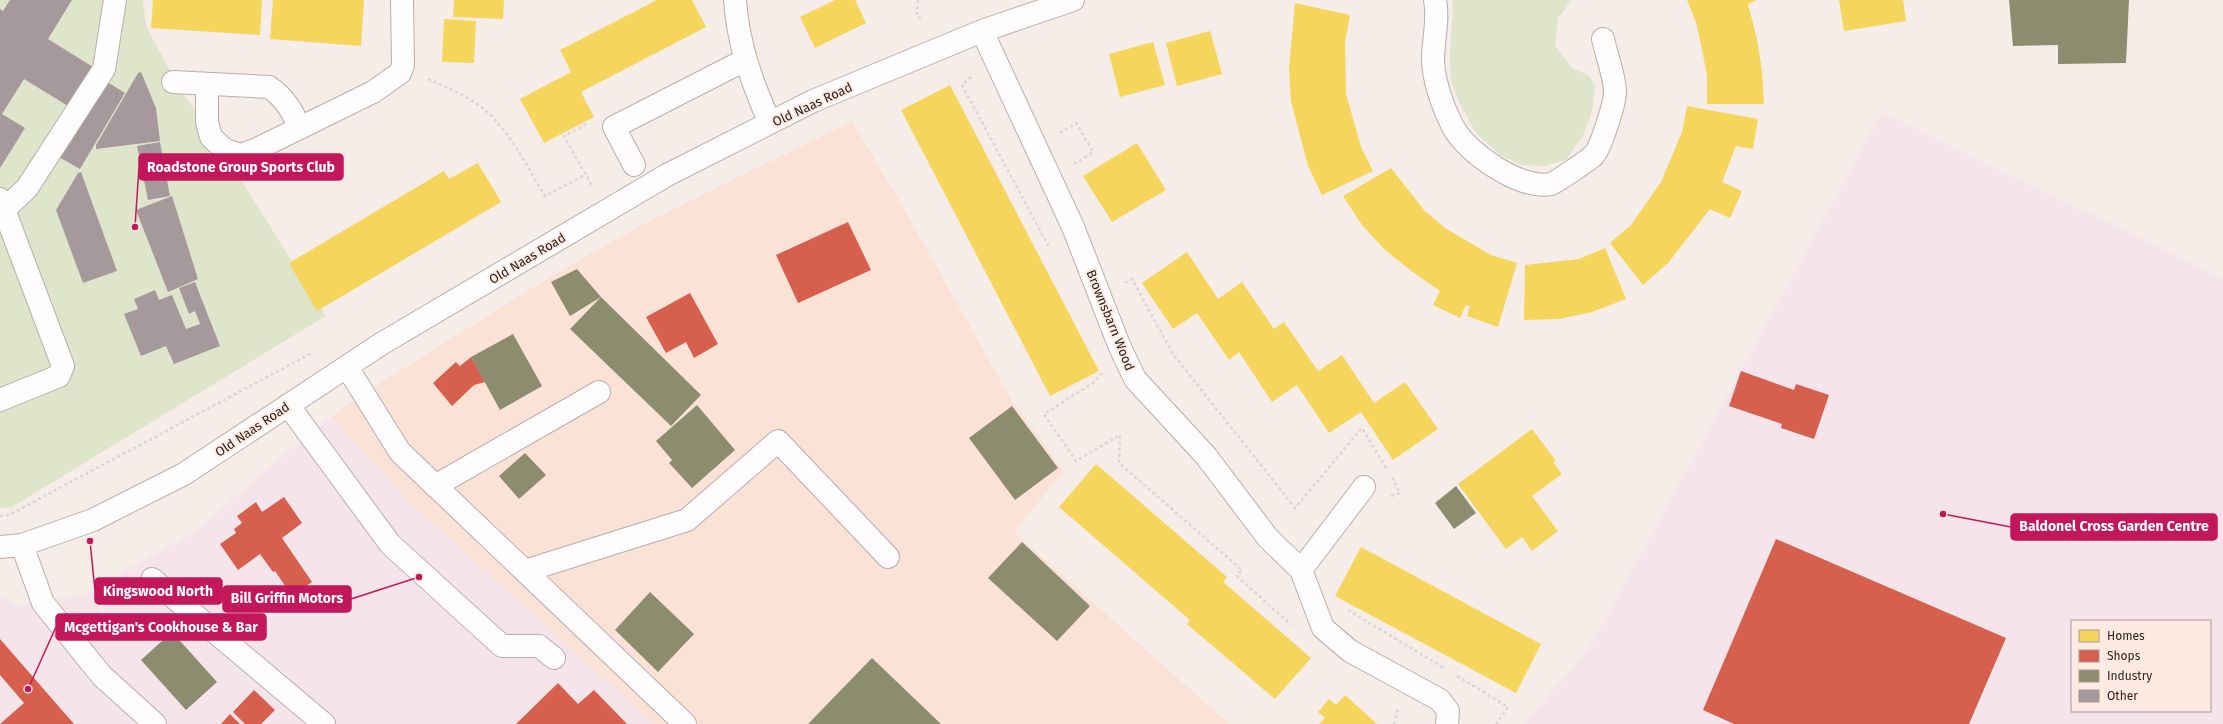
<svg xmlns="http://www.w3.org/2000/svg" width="2223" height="724" viewBox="0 0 2223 724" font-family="'Fira Sans',sans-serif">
	<rect width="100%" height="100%" fill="#f7ede8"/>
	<path fill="#f5e4e9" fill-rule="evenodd" d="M1882,112l341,167v445h-699l64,-74zM2072,621h138v90h-138z
		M331,417l79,86 244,221h-654v-128h5l10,11 79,-15 7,20 7,10 -9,-37 98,-54 80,-71z"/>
	<path fill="#fbe2d6" d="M852,121l47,79 113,201 52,70 -50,61 215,192h-575l-244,-221 -79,-86 33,-24 186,-116 86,-49z"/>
	<path fill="#dfe5ca" d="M0,0h143l3,26 35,65 34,47 111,178 -314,191 -12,1z
		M1453,0h119l-14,18 -3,27 16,22 18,9 6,10 -3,26 -9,24 -17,24 -21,6 -24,-1 -21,-10 -24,-22 -16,-29 -9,-23 -1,-26z"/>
	<path fill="#f6d55c" d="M153,0h109l-2,35 -109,-7z
		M273,0h91l-3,46 -91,-7z
		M454,0h50l-1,19 -50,-2z
		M657,0h35l14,27 -125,65 13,25 -50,26 -24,-44 51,-27 -11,-22z
		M835,0h20l11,23 -51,25 -15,-31z
		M1687,0h70l-9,4 9,35 5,33 2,32h-57v-28l-5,-27 -6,-27z
		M1839,0h64l3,21 -62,10z
		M1295,3l55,12 -5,27 1,52 15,53 12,24 -51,24 -14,-29 -17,-65 -2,-33z
		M444,19l32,2 -2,42 -32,-1z
		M1210,31l12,43 -45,12 -11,-43z
		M1153,42l12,43 -45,12 -11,-43z
		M950,85l149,286 -49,25 -149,-286z
		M1687,106l71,13 -5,30 -17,-3 -14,36 20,9 -12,27 -20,-9 -42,54 -25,22 -33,-42 21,-18 30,-43 21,-50z
		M1137,143l29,47 -54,32 -29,-46z
		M478,163l23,39 -184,109 -28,-48 155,-92 5,8z
		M1391,168l33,42 21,18 46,27 26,8 -19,64 -31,-11 3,-10 -4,-1 -6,13 -27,-13 7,-14 -30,-21 -26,-21 -22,-24 -19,-29z
		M1605,248l21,51 -34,13 -33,7 -35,1 1,-55 54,-6z
		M1187,252l31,47 24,-17 32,47 10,-7 34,49 24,-16 32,48 31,-21 33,47 -45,31 -32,-48 -32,21 -32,-48 -25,17 -33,-50 -10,8 -32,-47 -24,16 -31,-46z
		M1532,429l24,32 -3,1 9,12 -30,22 26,35 -26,20 -10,-14 -16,12 -48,-65z
		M1096,464l131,113 -4,5 88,76 -36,41 -88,-75 3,-4 -131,-113z
		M1361,547l180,97 -25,49 -181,-97z
		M1345,695l32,29h-58l6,-6 -7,-6 11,-13 7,6z"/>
	<path fill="#d6604d" d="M848,222l23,48 -73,33 -22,-48z
		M690,293l28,51 -24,14 -8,-16 -20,11 -20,-36z
		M471,357l14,25 -11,3 -22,21 -19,-23 23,-21 4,4z
		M1741,371l53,19 2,-6 33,11 -15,44 -33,-11 1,-4 -53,-18z
		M284,497l18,26 -20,15 30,44 -20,14 -17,-25 -2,1 -13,-18 -22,16 -18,-26 16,-11 -2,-4 8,-6 -5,-7 19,-14 6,10z
		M1776,539l230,99 -37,86h-235l-31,-14z
		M0,639l74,85h-74l24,-21 -24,-28z
		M558,683l20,21 16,-14 33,34h-111z
		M254,690l21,20 -14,14h-16l-12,-12z
		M230,714l10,10h-19z"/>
	<path fill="#8c8c6e" d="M2009,0h120l-3,63 -68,1v-19l-45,1z
		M577,269l24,28 -31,19 -19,-34z
		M601,297l100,98 -30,31 -101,-97z
		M513,334l29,52 -42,24 -29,-53z
		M697,405l38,45 -43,38 -23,-25 3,-3 -16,-19z
		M1012,406l46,62 -43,32 -46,-62z
		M525,453l21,22 -27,24 -20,-23z
		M1456,486l20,27 -22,16 -19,-26z
		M1022,542l68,64 -33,35 -69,-63z
		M650,592l44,42 -36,38 -43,-42z
		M172,632l45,50 -31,28 -45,-50z
		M872,658l69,66h-133z"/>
	<path fill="#a5999b" d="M10,0h62l-24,39 45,28 -25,39 -44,-27 -22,35 23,14 -25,40v-159l3,2z
		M141,72l15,36 4,33 -64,8v-4l42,-72z
		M104,80l21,13 -45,76 -21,-12z
		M160,142l10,54 -22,4 -11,-54z
		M81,172l36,99 -34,12 -27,-73 22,-37z
		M172,196l26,83 -30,13 -32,-82z
		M195,282l25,64 -46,18 -8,-18 -25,10 -17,-42 14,-5 -4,-10 21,-9 4,10 13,-5 14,34 14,-5 -5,-13 -6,3 -10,-26z"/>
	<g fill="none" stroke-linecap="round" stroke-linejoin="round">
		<defs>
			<path id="minor" d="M735,0c3,44 17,83 35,123
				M1435,0c4,20 -2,40 -2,60 1,23 10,47 20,67 14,26 67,63 98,57 4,-1 39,-25 43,-29 7,-8 21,-52 21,-63 0,-15 -9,-38 -12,-53
				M982,31l91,196 46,118 16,34 71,77 62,82 33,32 22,58 27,23 90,49 8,11 -1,13
				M173,82l96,5c16,11 23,24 31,41
				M207,84v38l4,15 14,13 16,5 16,-6 116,-57 27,-19 3,-8 -1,-65
				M634,165l-20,-38 131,-67
				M0,199l63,167 -4,10 -59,24
				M5,209l22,-21 77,-119 11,-69
				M347,367l53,85 285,272
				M288,405l102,139 112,102h37l15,12
				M435,486l164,-94
				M22,545l21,58 59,73 53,48
				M0,547l22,-2 71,-25 91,-46 197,-130 286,-169 146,-74 169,-70 91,-31
				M1301,570l63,-83
				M525,571l162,-51 91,-79 110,116
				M152,579l172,145"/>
		</defs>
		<use href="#minor" stroke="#b8aea9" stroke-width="24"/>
		<path stroke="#d9d6d4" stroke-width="2.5" stroke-dasharray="3 3" stroke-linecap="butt" d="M918,0l-1,17 6,2
			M971,77l-9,8 87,162
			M428,79c20,9 40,17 57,31 26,23 42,57 60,86l40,-21
			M586,124l-22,12 28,50
			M1060,133l16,-10 17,29 -19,12
			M1125,283l7,-4 41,75 122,154 67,-80 24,40
			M1102,373l-9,10 -49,31 32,47 44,-26 -1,28 123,107 -5,6 54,49
			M1391,496l9,-3 -8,-16
			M0,516l9,-1 303,-162
			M1348,610l96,58
			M1457,676l51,31 -12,17
			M1394,724l4,-15"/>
		<use href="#minor" stroke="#fefcfc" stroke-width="22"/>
	</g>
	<g text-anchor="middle" stroke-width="4" stroke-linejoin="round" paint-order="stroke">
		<g font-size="13" fill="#2e231e" stroke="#fdeae2">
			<text transform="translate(812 104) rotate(-25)" y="5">Old Naas Road</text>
			<text transform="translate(527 258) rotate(-31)" y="5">Old Naas Road</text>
			<text transform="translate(1111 320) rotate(68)" y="5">Brownsbarn Wood</text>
			<text transform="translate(252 429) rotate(-34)" y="5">Old Naas Road</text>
		</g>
	</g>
	<path fill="none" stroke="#c2185b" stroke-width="1.5" d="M135 227L139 167M1943 514L2011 527M90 541L95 591M419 577L351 599M28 689L56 627"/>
	<g fill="#c2185b" stroke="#fdeae2" stroke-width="1.5">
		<circle cx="135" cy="227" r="4"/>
		<circle cx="1943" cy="514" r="4"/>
		<circle cx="90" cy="541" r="4"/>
		<circle cx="419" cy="577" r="4"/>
		<circle cx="28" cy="689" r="4"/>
	</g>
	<g fill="#c2185b" stroke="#c2185b" stroke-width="1.5">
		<rect x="139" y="154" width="204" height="26" rx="4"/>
		<rect x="2011" y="514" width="206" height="26" rx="4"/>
		<rect x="95" y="578" width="127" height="26" rx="4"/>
		<rect x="223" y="586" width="128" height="26" rx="4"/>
		<rect x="56" y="614" width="210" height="26" rx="4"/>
	</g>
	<g font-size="14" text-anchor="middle" font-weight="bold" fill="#fff">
		<text x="241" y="172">Roadstone Group Sports Club</text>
		<text x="2114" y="531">Baldonel Cross Garden Centre</text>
		<text x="158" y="596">Kingswood North</text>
		<text x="287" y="603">Bill Griffin Motors</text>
		<text x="161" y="632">Mcgettigan's Cookhouse &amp; Bar</text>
	</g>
	<rect x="2071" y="620" width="140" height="92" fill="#fdeae2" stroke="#aa9a94"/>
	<rect x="2079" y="630" width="20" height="12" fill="#f6d55c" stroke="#aa9a94"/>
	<text x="2107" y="640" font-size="12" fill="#2e231e">Homes</text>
	<rect x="2079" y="650" width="20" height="12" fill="#d6604d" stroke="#aa9a94"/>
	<text x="2107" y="660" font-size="12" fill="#2e231e">Shops</text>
	<rect x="2079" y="670" width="20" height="12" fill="#8c8c6e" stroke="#aa9a94"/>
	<text x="2107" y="680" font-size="12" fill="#2e231e">Industry</text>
	<rect x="2079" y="690" width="20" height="12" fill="#a5999b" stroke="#aa9a94"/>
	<text x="2107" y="700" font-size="12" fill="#2e231e">Other</text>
</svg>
